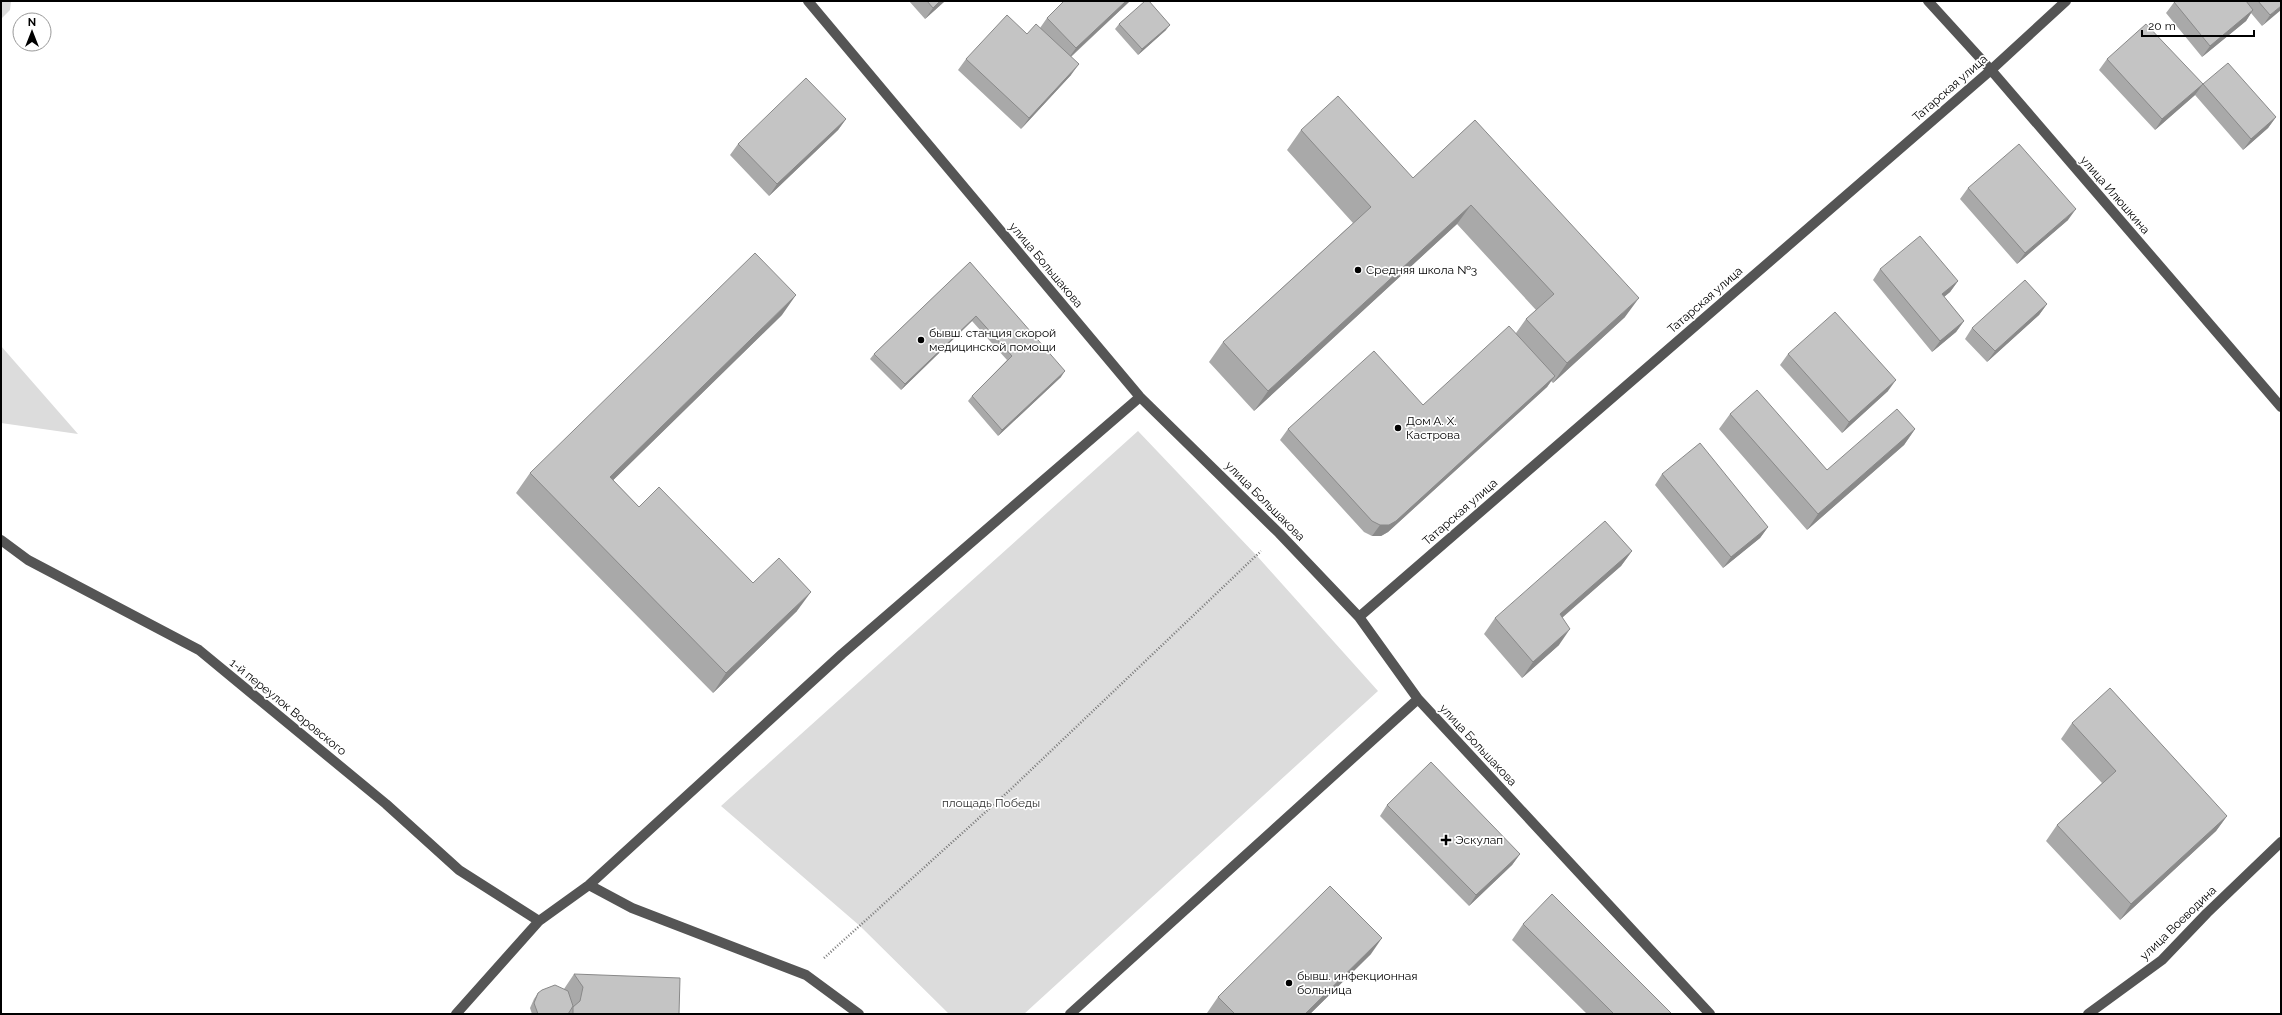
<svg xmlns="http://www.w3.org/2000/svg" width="2282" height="1015" viewBox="0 0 2282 1015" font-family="Raleway,sans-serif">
	<rect width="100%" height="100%" fill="#fff"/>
	<path fill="#dcdcdc" d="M1,1h10l-1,9 -9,9z
		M1,346l77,88 -77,-11z
		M1138,431l119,125 121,135 -354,323h-75l-89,-88 -139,-120z"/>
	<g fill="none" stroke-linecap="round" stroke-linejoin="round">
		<path stroke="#777" stroke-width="2.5" stroke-dasharray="1 2" stroke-linecap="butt" d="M824,958l187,-169 250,-238"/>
		<path stroke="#555" stroke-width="10" d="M808,1l332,396 139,136 80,84 59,82 292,315
			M1928,1l63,69 290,337
			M1,540l27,20 171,90 187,154 73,66 80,51
			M1359,617l632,-547 75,-69
			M589,885l43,23 174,67 53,39
			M456,1014l83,-93 50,-36 253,-231 298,-257
			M1070,1014l348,-315
			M2088,1014l74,-54 45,-47 74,-71"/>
	</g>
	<path fill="#a9a9a9" d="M909,1h36l-20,18z
		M1064,1h66l-59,56v18l-50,54 -63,-59 8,-11 61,-25 13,-6 7,-10z
		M2175,1h106l-19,25 -11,-13 -5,8 -44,36 -36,-44z
		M1119,24l47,6 -28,25 -23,-26z
		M2107,59l96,25 -8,11 -40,35 -56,-60z
		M2203,84l73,33 -8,11 -25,22 -48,-55z
		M846,119l-8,11 -69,66 -39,-41 8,-11z
		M1475,120l150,197 -72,66 -2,-2 -4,6 -159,145 -7,4h-9l-8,-4 -84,-92 8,-11 135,-24 93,-72 10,-14 10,-9 -79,-86 -203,187 -45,-49 14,-20 130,-119 -66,-73 14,-20 112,48z
		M1968,188l100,32 -51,44 -57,-65z
		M970,262l91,115 -63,59 -30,-35 4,-5 35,-36 -35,-39 -71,69 -31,-31 4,-5z
		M1880,269l78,12 -8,11 -6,5 20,24 -8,11 -24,20 -59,-72z
		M2047,304l-8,11 -52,47 -22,-23 7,-11z
		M782,315l-169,165 26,27 114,76 44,28 -84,82 -197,-200 14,-20z
		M1788,354l100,37 -46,42 -62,-68z
		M1730,414l97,56 88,-41 -11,16 -97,85 -88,-101z
		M1662,474l106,53 -8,11 -37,30 -68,-83z
		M1632,551l-11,15 -59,52 -3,27 -37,33 -38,-44 11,-16z
		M2072,723l155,93 -11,15 -96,89 -74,-79 11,-16 45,-42 -41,-44z
		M1387,805l133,49 -8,11 -43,41 -89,-90z
		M1523,924l149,90h-85l-75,-74z
		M1371,954l-61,60h-101l-2,-1 11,-16z
		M574,974l105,40h-147l-2,-6 4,-9 4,-6 26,-4z"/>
	<path fill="#898989" d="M940,1h5l-20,18 8,-11z
		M1126,1h4l-62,58 8,-11z
		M2281,6v4l-19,16 8,-11z
		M2253,10l-7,11 -44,36 8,-11z
		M1170,25l-4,5 -28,25 4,-6z
		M1079,64l-8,11 -50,54 8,-11z
		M2203,84l-8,11 -40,35 7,-11z
		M2276,117l-8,11 -25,22 8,-11z
		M846,119l-8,11 -69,66 8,-12z
		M1471,205l-14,19 -203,187 14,-20z
		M2076,209l-8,11 -51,44 8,-11z
		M1958,281l-8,11 -16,13 8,-11z
		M796,295l-14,20 -186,182 14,-20z
		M1639,298l-14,19 -72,66 14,-20z
		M2047,304l-8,11 -52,47 8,-11z
		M976,316l-4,5 -71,69 4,-6z
		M1964,321l-8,11 -24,20 8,-11z
		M1065,371l-4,6 -63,59 4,-6z
		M1555,376l-8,11 -159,145 -7,4h-9l8,-11z
		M1896,380l-8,11 -46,42 7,-11z
		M1915,429l-11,16 -97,85 11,-16z
		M1768,527l-8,11 -37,30 8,-11z
		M1632,551l-11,15 -72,63 11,-15z
		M811,592l-14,19 -84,82 13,-20z
		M1570,629l-11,16 -37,33 11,-16z
		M2227,816l-11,15 -96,89 11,-16z
		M1520,854l-8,11 -43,41 7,-11z
		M1382,938l-11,16 -61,60h-5z"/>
	<path fill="#c4c4c4" stroke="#898989" d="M927,1h13l-7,7z
		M1064,1h62l-50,47 -29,-30z
		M1145,1h4l21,24 -28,24 -23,-25z
		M2175,1h71l7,9 -43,36 -36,-44z
		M2258,1h23v5l-11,9z
		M1007,15l20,19 9,-10 43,40 -50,54 -63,-59z
		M2146,24l57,60 -41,35 -55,-60z
		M2228,63l48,54 -25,22 -48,-55z
		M806,78l40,41 -69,65 -39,-40z
		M1338,96l75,82 62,-58 164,178 -72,65 -41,-44 28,-25 -83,-89 -203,186 -45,-49 148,-135 -70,-77z
		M2019,144l57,65 -51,44 -57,-65z
		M1920,236l38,45 -16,13 22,27 -24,20 -60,-72z
		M755,253l41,42 -186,182 29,30 20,-20 94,96 26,-25 32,34 -85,81 -196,-200z
		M970,262l95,109 -63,59 -30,-34 40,-40 -36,-40 -71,68 -31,-30z
		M2025,280l22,24 -52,47 -23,-23z
		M1835,312l61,68 -47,42 -61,-68z
		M1509,326l46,50 -159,145 -7,4h-9l-8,-4 -84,-92 86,-78 49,54z
		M1757,390l70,80 70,-61 18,20 -97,85 -88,-100z
		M1700,443l68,84 -37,30 -69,-83z
		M1605,521l27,30 -72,63 10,15 -37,33 -38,-44z
		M2110,688l117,128 -96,88 -74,-79 59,-54 -44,-48z
		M1431,762l89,92 -44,41 -89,-90z
		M1330,886l52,52 -77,76h-70l-17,-17z
		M1552,894l120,120h-58l-91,-90z
		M574,974l106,4 -1,36h-106v-7l7,-6 3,-14z
		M555,985l13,6 5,15 -3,5 -2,3h-30l-4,-11 4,-10 4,-3z"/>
	<g fill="#000" stroke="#fff" stroke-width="1.5">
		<circle cx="1358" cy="270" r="4"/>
		<circle cx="921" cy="340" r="4"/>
		<circle cx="1398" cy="428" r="4"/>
		<path d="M1444 834h4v4h4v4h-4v4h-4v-4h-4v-4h4z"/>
		<circle cx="1289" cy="983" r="4"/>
	</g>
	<g text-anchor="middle" stroke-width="3.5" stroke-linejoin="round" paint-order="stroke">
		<g font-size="12" fill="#000" stroke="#fff">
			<text transform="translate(1950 88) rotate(-41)" y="4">Татарская улица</text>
			<text transform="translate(2115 195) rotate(49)" y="4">улица Илюшкина</text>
			<text transform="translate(1046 265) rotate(50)" y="4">улица Большакова</text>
			<text transform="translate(1705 300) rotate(-41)" y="4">Татарская улица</text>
			<text transform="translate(1265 501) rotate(45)" y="4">улица Большакова</text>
			<text transform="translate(1460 512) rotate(-41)" y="4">Татарская улица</text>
			<text transform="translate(288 707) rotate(39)" y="4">1-й переулок Воровского</text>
			<text transform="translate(1478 745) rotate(47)" y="4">улица Большакова</text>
			<text transform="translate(2178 923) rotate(-44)" y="4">улица Воеводина</text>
		</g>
		<g font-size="12" fill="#000" stroke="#fff" text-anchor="start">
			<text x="1366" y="274">Средняя школа №3</text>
			<text x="929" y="337">бывш. станция скорой<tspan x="929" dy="14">медицинской помощи</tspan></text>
			<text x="1406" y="425">Дом А. Х.<tspan x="1406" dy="14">Кастрова</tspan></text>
			<text x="1455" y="844">Эскулап</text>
			<text x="1297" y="980">бывш. инфекционная<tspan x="1297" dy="14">больница</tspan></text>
		</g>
		<g font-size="12" fill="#333" stroke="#fff">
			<text x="991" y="807">площадь Победы</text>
		</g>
	</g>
	<rect width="2282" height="1015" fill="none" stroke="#000000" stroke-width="4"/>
	<g transform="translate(32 32)"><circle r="19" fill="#ffffff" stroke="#999999"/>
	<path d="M0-3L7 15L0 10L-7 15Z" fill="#000000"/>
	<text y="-6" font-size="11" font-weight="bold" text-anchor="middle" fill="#000000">N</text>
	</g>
	<path d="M2142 30v6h112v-6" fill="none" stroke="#000000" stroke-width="2"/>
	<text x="2148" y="30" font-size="12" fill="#000000" stroke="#ffffff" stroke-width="3" paint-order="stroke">20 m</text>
</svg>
